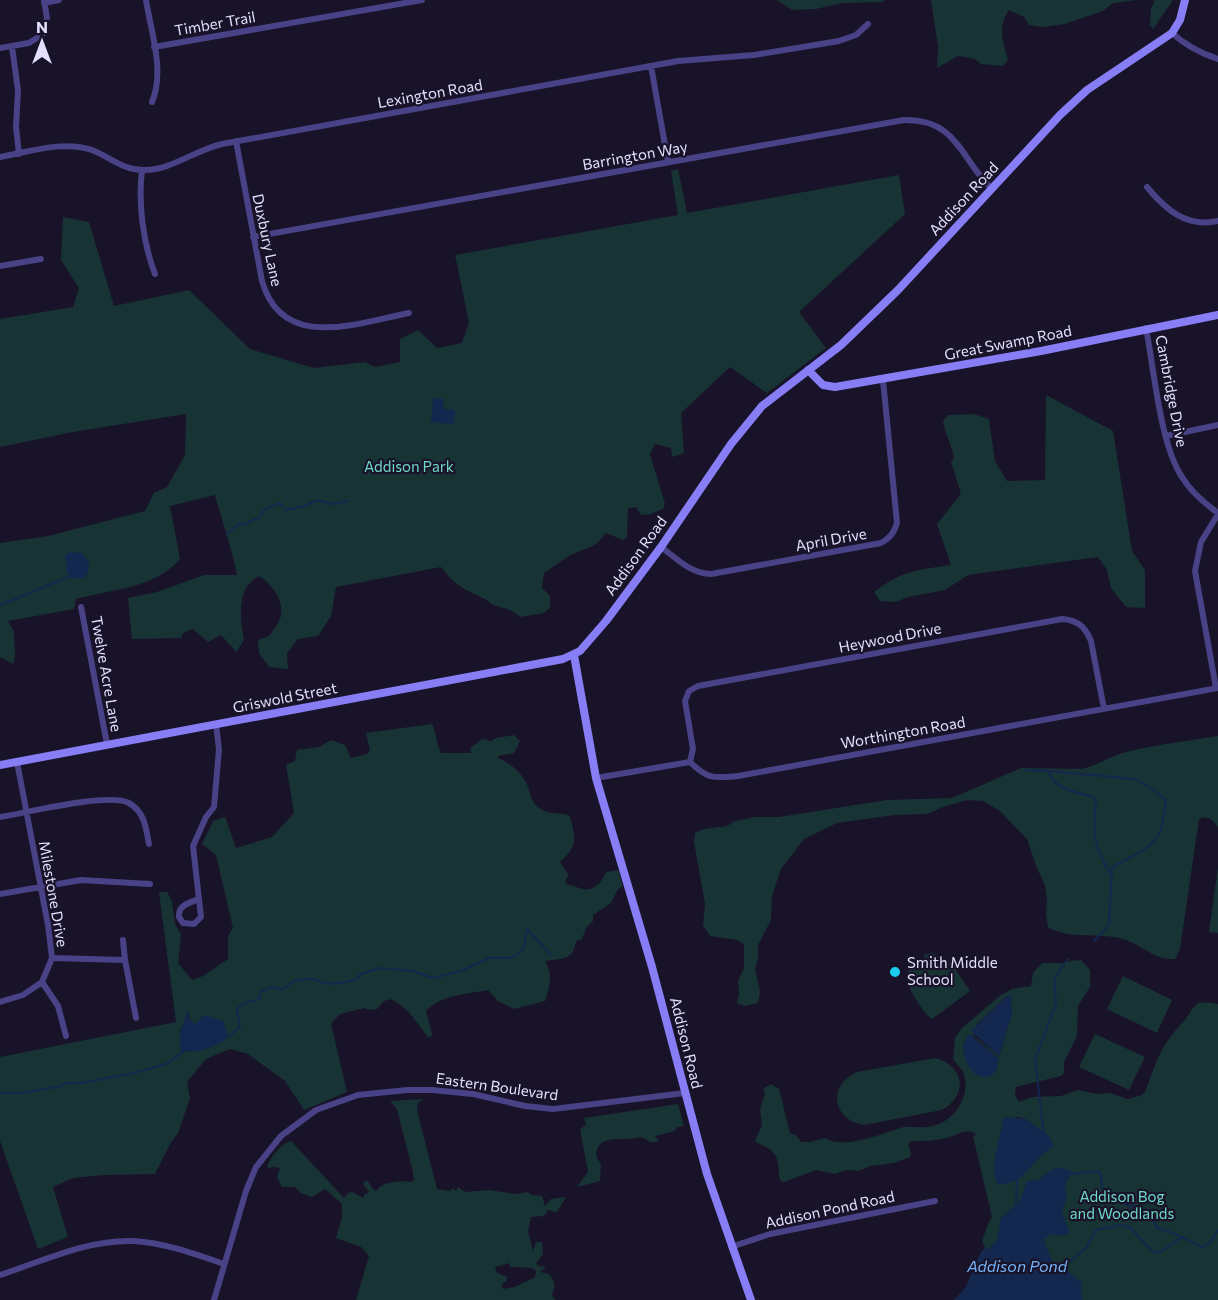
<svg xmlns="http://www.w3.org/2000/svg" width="1218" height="1300" viewBox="0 0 1218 1300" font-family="Commissioner,sans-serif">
	<rect width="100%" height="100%" fill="#19132a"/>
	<path fill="#173334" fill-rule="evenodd" d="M777,0h108l-2,2 -41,1 -26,6 -24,1z
		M931,0h206l-24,3 -10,8 -38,13 -23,3 -13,-2 -5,-8 -15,-7c-12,17 -6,32 -1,50l-5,6 -22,-2 -6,-5 -17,-3 -21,12 1,-22z
		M1151,0h22l-20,29 -3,-4 1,-17 4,-7z
		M678,169l9,44 212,-38 6,39 -106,98 27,36 -59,45 -37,-26 -49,46 3,40 -12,4 -1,-9 -16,-4 -5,10 15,50 -2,5 -12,5 -10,1 -5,-8 -8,1 -1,29 -4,3 -17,-7c-14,18 -18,13 -37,23 -8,5 -16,11 -25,17l-2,15 8,8v12l-6,5 -24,4c-11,-10 -13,-7 -26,-12 -4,-1 -7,-6 -11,-7 -18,-8 -31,-15 -42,-31l-105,20 -5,29 -13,20 -20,3 -11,14 1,16 -19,-2 -10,-14 -1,-13 11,-4c4,-5 11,-14 12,-21 3,-15 -10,-32 -22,-39 -23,11 -19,43 -15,64l-8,12 -15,-17 -13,7 -15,-13 -10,4 -2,5 -49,1 -4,-41 29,-6 47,-17h33c-5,-27 -15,-54 -22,-80l-45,11 10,53c-26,30 -68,30 -104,40l-2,10 -66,12 6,10 1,25 -2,8 -13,-7v-114l48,-7 97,-25 9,-18 13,-6 18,-32 1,-41 -113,18 -73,15v-128l73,-12 6,-19 -18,-28 2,-43 26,5 25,84 75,-16 61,59 64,19 51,-6 10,5 25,-5v-23l18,-9 19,18 25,-5 7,-21 -14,-67 223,-40 -7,-44z
		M1046,395l67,36 19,120 13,19v38l-19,-1 -15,-19 -4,-18 -9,-13 -130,18 -23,15 -37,7 -12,5 -16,-1 -6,-9c29,-22 44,-22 77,-27l-14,-41 24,-30 -10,-32 3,-4c-2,-13 -9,-24 -11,-37l5,-6 26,-1 15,5 6,42 12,20 38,-1z
		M432,724c5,9 4,19 9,29h30l-1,-5 12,-9 9,2 5,-3 18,-3 6,6 -6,12 -16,3v2c12,5 25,15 30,29 3,10 4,18 15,23 8,5 19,2 27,6 6,24 8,29 -10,46l9,13 -4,6 3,4c7,0 9,3 14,4 12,3 20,-7 24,-17l12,-2 5,16 -5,3 -7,14 -18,12v6l-7,7 -4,11 -6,2c-3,20 -13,17 -31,20 8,14 5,24 0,40l-31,8 -16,-8 -10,-11c-20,4 -48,5 -62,21l6,23 -1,3h-3l-20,-26 -16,-12 -8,2 -7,8 -8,1 -5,-2 -24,6 -9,10 16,68 -43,18 -19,-29 -37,-27 -18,-5 -17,7 -7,3 -19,23 3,16 -12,35 -8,11 -15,30 -52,1 -30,3 -20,9 15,50 -30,12 -38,-108v-84l176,-35 -17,-130h8l5,9 3,23 6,10 -3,29 14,17 11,-4 25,-17v-23l5,-8 -17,-73 -14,-11 11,-23 12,-4 11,31 36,-11 22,-24 -8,-48 9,-4 2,-11 22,-3 12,-7 14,5 6,13 16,-4 3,-4 -4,-17zM188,1010l2,10 5,4 7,-6 20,24 -22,8 -14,2 -6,-21 5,-8z
		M1218,736v91c-6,-7 -9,-12 -19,-8l-19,130 -5,10c-20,2 -34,-15 -52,-20 -24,-7 -54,1 -75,-12l-2,-13 1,-13 -2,-16 -8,-17 -10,-29 -27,-28 -17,-10 -16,-1 -24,7 -16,7 -33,1 -57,8 -33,16 -23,30 -9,27 -1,24 -13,25v14l-3,10 5,23 -2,11 -14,3 -7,-3 2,-9 -1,-13 6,-13v-24l-7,-4 -27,-4 -7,-11 2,-22 -11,-61 1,-9 9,-4 23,-3 8,-5 20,-4h24l108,-17 65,-2 69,-30 61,1c16,-4 30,-14 48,-18 29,-7 59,-10 88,-15z
		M1218,867v66l-9,-1z
		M932,953l17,7 21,31 -38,28c-6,-4 -9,-9 -13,-15 -9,-14 -17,-25 -7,-41l8,3 4,-4v-7z
		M1081,960l9,10v17l-12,19 -1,30 -13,26v11l-3,3 -45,11 -1,8 4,7 13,-5 29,-1 17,-6 19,4 13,-1 18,6 14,-4 3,-3c12,-32 15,-46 39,-71 5,-5 8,-15 15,-18 6,-2 13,0 19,1v296h-264l12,-13 13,-31 6,-8 -3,-8c4,-8 5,-16 10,-23l-19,-81 3,-1 -3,-3c-11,-2 -17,4 -27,6 -12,3 -23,3 -34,3l-4,3 3,9 -1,4 -16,6 -23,3 -13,5 -11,-1 -12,4 -19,-4 -32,12 -4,-2c-2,-8 0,-22 -8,-29 -5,-5 -12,-6 -17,-10l7,-16 -2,-16 5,-15 -2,-5 8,-5 8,5 11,44 7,3 4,6h9l15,-4c17,12 57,-4 75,-10 10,-3 22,1 32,-2 22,-4 39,-30 32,-52 -2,-6 -8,-10 -11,-15l2,-21 7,-10 39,-33 11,-6 19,-3 2,-13 9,-10h21l7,-2zM1007,996l5,17 -13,43 -25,-20 2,-11zM971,1035l28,24 -22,16c-10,-9 -13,-18 -14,-31zM1017,1117l9,2 6,6 -30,6 1,-11z
		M1123,976l49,24 -15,33 -50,-24z
		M1095,1034l50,23 -16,33 -50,-23z
		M935,1058c29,7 34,37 7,52l-78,15c-32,-5 -37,-40 -7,-53z
		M424,1099l-6,4 -1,7 20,79 13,2 3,-3 3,3 2,-4 7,5 24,-2 26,4 13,-2 3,3 11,1 3,10 6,-7 15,-2 -9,15 -10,-2v3l-4,3 -12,1 -3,14 5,20 3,-9h6l1,12 -7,9 2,3 8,1 -6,5 9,2c7,9 6,12 3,21l3,5h-199l13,-44 -8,-9 -25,-9 6,-20v-14l-17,-15 -13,8 -11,-4 -6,-6h-13l-5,-10 3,-9 -6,-1 -5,1 -2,-2c3,-8 15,-23 24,-25l53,57 4,-5 4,-1 11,6 1,-3 5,-3 -6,-8 2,-3h3l5,8 3,2c7,-10 23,-10 35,-9l3,-2 -1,-8 -16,-63 -7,-8zM510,1263v4h2l21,1 3,3 -1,6 -20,10 -12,2 -1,-5 5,-3v-4l-10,-4 -2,-6z
		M678,1104l6,22 -7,1 -2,4 -20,5 4,4c-8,6 -12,-2 -19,-3 -13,5 -40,-4 -43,14 -2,5 1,9 4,13l-1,17 -23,6 11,-15 -8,-43 6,-4 -2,-7z"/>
	<path fill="#14274e" d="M433,398l11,1 -1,10 12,1 -1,14 -23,-2z
		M70,552l12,1 7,9 -1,11 -4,5h-12l-5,-5 -2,-17z
		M1011,995l1,18 -13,43 -28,-25 36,-35z
		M187,1009l3,11 5,4 10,-9 19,6 4,16c-10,10 -34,18 -47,13 -5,-14 4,-27 6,-41z
		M969,1034l30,25 -3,12 -7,6c-19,1 -25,-16 -26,-33z
		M1006,1117l20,2 23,17 5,10c-4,3 -9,6 -12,9 -16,15 -20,29 -44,29 -10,-17 3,-45 5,-64z
		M1062,1168l9,3v3l-6,10 2,13 -5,14 7,21 -5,4 -13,-2 -7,5c0,4 9,25 12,27 4,4 9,2 13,6 4,3 7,6 12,9l1,19h-128l12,-13 15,-35 4,-4 4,1 8,-9 4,-22 19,-17 7,-20 11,-1 15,-11z"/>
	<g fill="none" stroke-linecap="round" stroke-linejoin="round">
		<path stroke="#14274e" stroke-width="2" d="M226,534l13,-10h6l14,-7 5,-7 16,-7 6,7 19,-4 12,-6 15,4 16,-3
			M0,605l71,-29
			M1026,770l22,1c5,18 32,22 48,27 -3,34 -4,45 14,75
			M1048,771l87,8 16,9 15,12c-1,10 -2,20 -5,29 -5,19 -33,29 -49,38l-3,58 -15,16
			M228,1037l12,-10 -3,-18 7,-6 16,-4v-7l12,-5 10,3 12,-9 8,-2h11l14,5 19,-2 10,-3 5,-5 19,-6 33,3 20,7 28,-7 28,-13h23l11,-8 4,-21 23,25
			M0,1093h22l39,-7 6,-3h14l49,-9 36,-10 17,-12
			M1044,1136l-9,-76 21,-57 -2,-24 14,-20
			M1071,1174l26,-3 4,3 1,13c11,8 20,19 33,20l6,9 10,1 7,12c17,2 29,12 45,18l7,-4 8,-13
			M1016,1203l1,-24
			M1060,1270l26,-22 10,-18 23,-5 11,2c2,3 20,22 24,25h6l22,-15"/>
		<path stroke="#494286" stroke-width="6" d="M146,0c5,32 19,71 6,102
			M44,3l15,-3
			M1172,33c14,13 28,20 46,26
			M12,47l6,43 -2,37 3,27
			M154,47l268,-47
			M0,48l29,-5 14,-9 4,-16 -3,-18
			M651,66l17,96
			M236,141l26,140c20,71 95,42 147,32
			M0,157c29,-5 63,-17 92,-7 18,7 31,20 51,20 27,1 52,-20 79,-26l456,-83 76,-6 85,-14 17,-6 12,-11
			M142,170c-4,33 1,73 13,104
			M1147,187c18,22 39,41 71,34
			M253,237l651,-117c54,-1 56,39 88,69
			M0,266l41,-7
			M1146,328c8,41 14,116 36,149 9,15 22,26 36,36
			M1166,436l52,-11
			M661,547c15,11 30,27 50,27l170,-31c9,-5 13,-10 16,-20l-14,-143
			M81,607l26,137
			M1216,688l-21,-117 6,-29 17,-28
			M690,762l3,-13 -8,-48 4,-10 9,-5 364,-67c15,1 23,7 29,22l13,68
			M596,778l94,-16c18,18 24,16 48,14l480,-88
			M0,817c26,-4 109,-25 129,-14 16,9 17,26 20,41
			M0,894l81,-14 69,4
			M199,899c-10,4 -21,6 -20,18l4,6 11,1 7,-7 -8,-71 13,-29 8,-10 5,-58 -3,-25
			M123,940l2,20 11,58
			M52,958l73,2
			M42,982l16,24 8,30
			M0,1002l23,-7 19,-13 10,-24 -4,-33 -31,-163
			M731,1247l39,-13 165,-33
			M0,1275c43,-14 88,-36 134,-34 31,2 61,13 90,23
			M214,1300l32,-109 10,-24 25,-31 35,-26 42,-15 49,-5h25l41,4 52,12 28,3 132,-16"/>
		<path stroke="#877df5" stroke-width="8" d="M808,370l15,15 12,2 206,-36 177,-36
			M574,655l22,123 56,189 55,207 44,126
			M0,765l563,-106 17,-8 26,-30 55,-74 70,-103 31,-38 79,-61 57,-55 162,-175 27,-25 85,-57 8,-13 5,-20"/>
	</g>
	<circle fill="#1accee" stroke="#19132a" stroke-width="2" cx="895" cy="972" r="6"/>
	<g text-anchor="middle" stroke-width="4.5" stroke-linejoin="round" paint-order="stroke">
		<g font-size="15" fill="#e4dffd" stroke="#19132a">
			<text transform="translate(215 24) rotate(-10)" y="5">Timber Trail</text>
			<text transform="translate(430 94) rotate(-10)" y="5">Lexington Road</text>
			<text transform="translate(635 156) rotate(-10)" y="5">Barrington Way</text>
			<text transform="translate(964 199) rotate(-47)" y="5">Addison Road</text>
			<text transform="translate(267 240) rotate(78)" y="5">Duxbury Lane</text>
			<text transform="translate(1008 343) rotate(-11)" y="5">Great Swamp Road</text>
			<text transform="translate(1171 391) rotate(79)" y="5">Cambridge Drive</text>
			<text transform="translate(831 540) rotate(-10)" y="5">April Drive</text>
			<text transform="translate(636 556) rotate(-54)" y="5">Addison Road</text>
			<text transform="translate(890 638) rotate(-11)" y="5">Heywood Drive</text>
			<text transform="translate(106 674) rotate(80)" y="5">Twelve Acre Lane</text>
			<text transform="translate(285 698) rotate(-11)" y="5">Griswold Street</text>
			<text transform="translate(903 733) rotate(-10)" y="5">Worthington Road</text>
			<text transform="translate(53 894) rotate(80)" y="5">Milestone Drive</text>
			<text transform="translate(686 1043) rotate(76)" y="5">Addison Road</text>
			<text transform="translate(497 1087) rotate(8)" y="5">Eastern Boulevard</text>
			<text transform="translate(830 1210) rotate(-12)" y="5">Addison Pond Road</text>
		</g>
		<g font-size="15" fill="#6fd9c5" stroke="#19132a">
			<text x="409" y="472">Addison Park</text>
			<text x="1122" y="1202">Addison Bog<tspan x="1122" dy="17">and Woodlands</tspan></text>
		</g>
		<g font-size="15" fill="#e4dffd" stroke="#19132a" text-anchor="start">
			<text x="907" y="968">Smith Middle<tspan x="907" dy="17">School</tspan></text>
		</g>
		<g font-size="16" font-style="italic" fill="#75b2f5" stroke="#19132a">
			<text x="1017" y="1272">Addison Pond</text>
		</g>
	</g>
	<g transform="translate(42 42)" stroke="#19132a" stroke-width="4.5" paint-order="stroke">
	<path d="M0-4.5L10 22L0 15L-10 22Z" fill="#e4dffd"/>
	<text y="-9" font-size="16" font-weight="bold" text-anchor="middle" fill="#e4dffd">N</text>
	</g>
</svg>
